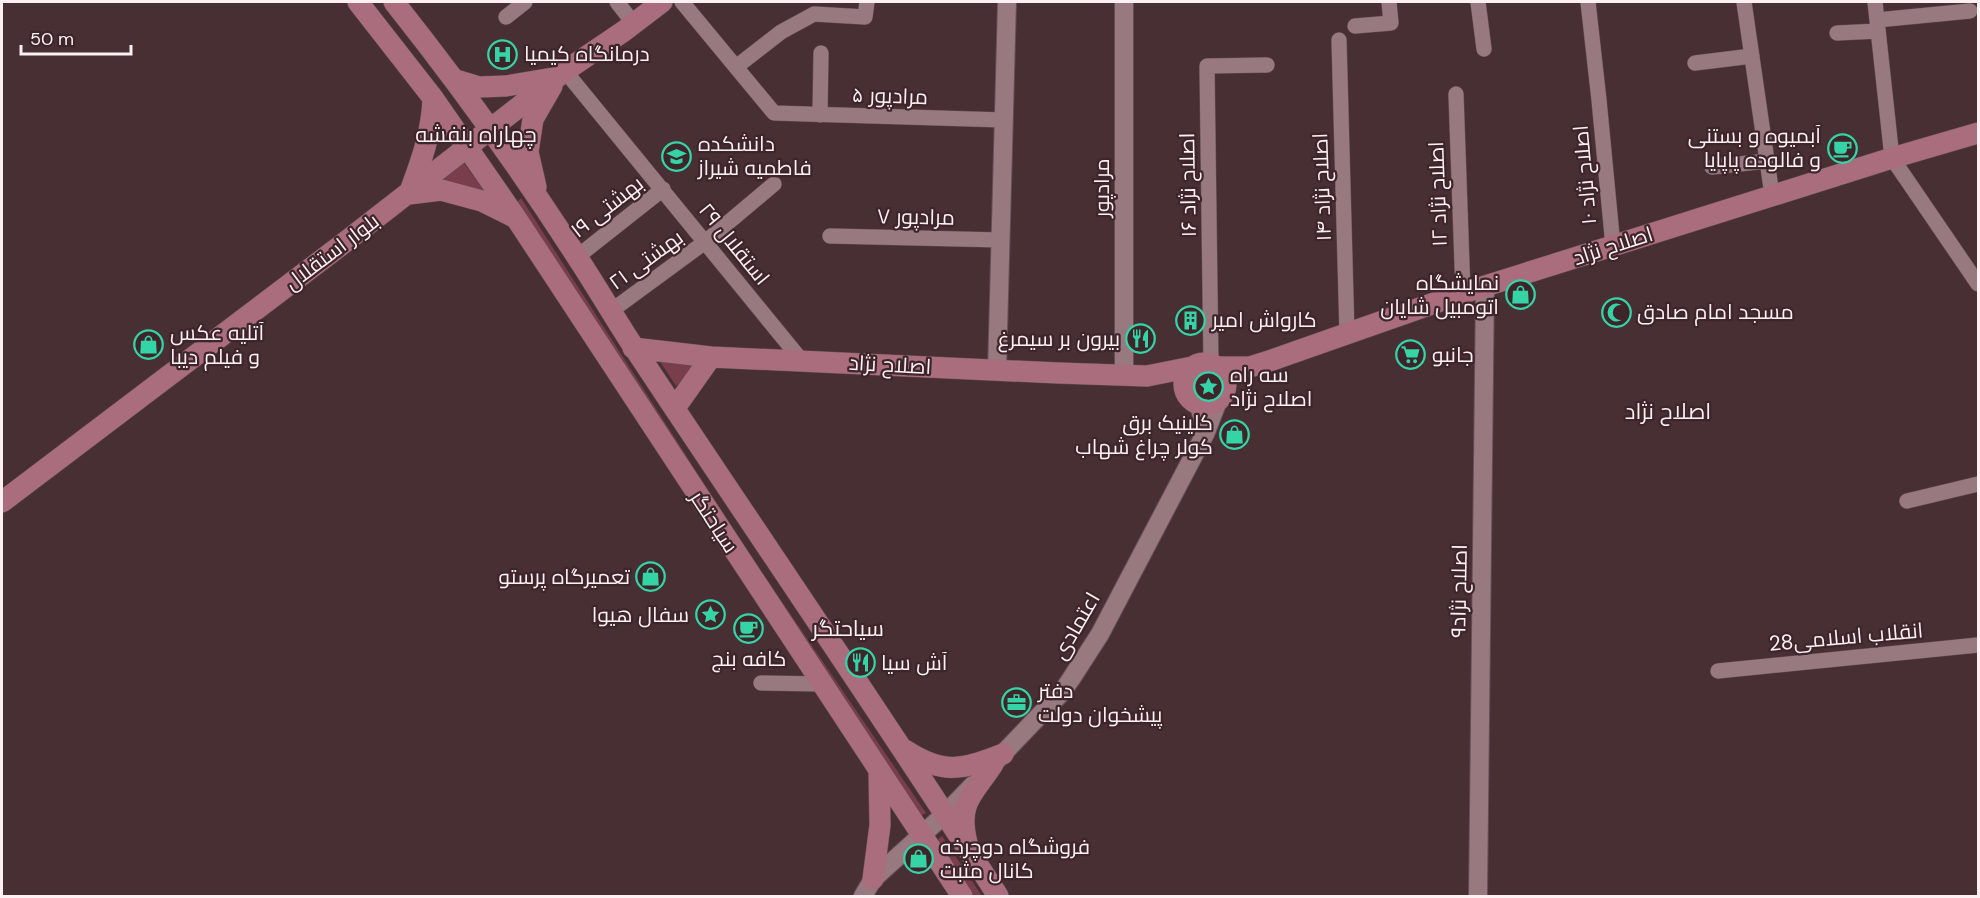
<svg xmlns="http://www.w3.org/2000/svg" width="1980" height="898" viewBox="0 0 1980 898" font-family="'DM Sans',Cairo,sans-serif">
	<rect width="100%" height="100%" fill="#482f34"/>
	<path fill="#7a3d4c" d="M464,163l26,36 -54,-16z
		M521,198l225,351 180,264 -6,3 -403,-614z
		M659,360l41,3 -24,23z
		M942,836l40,60h-10l-36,-55z"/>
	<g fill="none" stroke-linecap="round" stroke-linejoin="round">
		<defs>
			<path id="minor" d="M617,2l17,22
				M682,2l92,111 230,7
				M1478,2l6,47
				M1588,2l11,98 14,146
				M1744,2l28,193
				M1875,2l17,156 86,126
				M506,17l19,-15
				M1877,20l93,-9
				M1355,26l36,-3 -2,-21
				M1837,33l41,-2
				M1339,40l8,294
				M1695,63l57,-7
				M736,67l45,-35 33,-18 51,3 2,-15
				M565,71l237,290
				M1456,94l7,199
				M820,115l1,-62
				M1712,167l55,-6
				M830,236l171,4
				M577,257l86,-68
				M611,311l94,-69 69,-58
				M1211,364l-4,-298 60,-1
				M1907,501l71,-17
				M1718,671l260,-26
				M761,683l60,1"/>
			<path id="tertiary" d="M997,370l10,-368
				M1124,375v-373
				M1199,405l7,27
				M994,763l68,-71 9,-13 29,-45 106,-202 12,-31
				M863,896l10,-17 72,-65 28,-29
				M1478,896l7,-610"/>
			<path id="secondary" d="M358,2l75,96 83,120 446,678
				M394,2c65,82 126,166 183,255 20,30 38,62 58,92 121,183 245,363 363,547
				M456,80l23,7 27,-1 47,-8
				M433,98c-1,34 -12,64 -24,96l32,-4 41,11 34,17
				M536,187l-8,-35 5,-33 19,-33
				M633,348l78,9 347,16 89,3 45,-9
				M1184 384a21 21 0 1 1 42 0a21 21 0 1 1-42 0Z
				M1217,367h33l22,-7 191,-67 429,-135 86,-25
				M675,408l36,-51
				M2,502l338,-256 225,-175 59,-40 38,-29
				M905,750c38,25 57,20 98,4
				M967,843c-10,-41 6,-48 26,-79
				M873,879l7,-54 -1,-54"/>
		</defs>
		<use href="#minor" stroke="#644f54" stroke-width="16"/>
		<use href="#tertiary" stroke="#644f54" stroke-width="20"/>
		<use href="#secondary" stroke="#644f54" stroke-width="22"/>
		<use href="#minor" stroke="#97797f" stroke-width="15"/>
		<use href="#tertiary" stroke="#97797f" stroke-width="18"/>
		<use href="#secondary" stroke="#aa6d7d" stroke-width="21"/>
	</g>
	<defs>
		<symbol id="hospital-ring" viewBox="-11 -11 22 22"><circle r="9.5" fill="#3d252a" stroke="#35d4a7" stroke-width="1.5"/><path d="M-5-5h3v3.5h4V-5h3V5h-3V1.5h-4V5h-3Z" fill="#35d4a7"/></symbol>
		<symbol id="cafe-ring" viewBox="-11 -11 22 22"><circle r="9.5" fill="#3d252a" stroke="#35d4a7" stroke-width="1.5"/><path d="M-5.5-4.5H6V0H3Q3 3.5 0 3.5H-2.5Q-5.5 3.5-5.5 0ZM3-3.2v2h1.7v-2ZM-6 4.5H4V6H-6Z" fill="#35d4a7"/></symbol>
		<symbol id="university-ring" viewBox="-11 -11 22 22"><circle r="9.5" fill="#3d252a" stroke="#35d4a7" stroke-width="1.5"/><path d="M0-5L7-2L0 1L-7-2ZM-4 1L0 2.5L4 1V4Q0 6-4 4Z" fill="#35d4a7"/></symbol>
		<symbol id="shop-ring" viewBox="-11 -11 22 22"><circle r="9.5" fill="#3d252a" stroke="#35d4a7" stroke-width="1.5"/><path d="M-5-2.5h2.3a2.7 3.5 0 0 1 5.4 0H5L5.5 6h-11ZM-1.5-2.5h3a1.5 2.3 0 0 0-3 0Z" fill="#35d4a7"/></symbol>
		<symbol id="mosque-ring" viewBox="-11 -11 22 22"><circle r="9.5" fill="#3d252a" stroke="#35d4a7" stroke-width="1.5"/><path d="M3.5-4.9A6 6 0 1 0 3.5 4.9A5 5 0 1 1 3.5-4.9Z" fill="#35d4a7"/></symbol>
		<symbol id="building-ring" viewBox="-11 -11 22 22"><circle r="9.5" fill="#3d252a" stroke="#35d4a7" stroke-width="1.5"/><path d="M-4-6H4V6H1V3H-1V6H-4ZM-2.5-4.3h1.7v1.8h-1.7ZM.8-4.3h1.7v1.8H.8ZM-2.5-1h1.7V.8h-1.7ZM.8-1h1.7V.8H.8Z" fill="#35d4a7"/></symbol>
		<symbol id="restaurant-ring" viewBox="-11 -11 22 22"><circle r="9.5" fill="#3d252a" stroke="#35d4a7" stroke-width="1.5"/><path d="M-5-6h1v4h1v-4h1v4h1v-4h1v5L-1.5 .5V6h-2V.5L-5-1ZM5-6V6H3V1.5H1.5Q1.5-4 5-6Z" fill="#35d4a7"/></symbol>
		<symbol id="supermarket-ring" viewBox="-11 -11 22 22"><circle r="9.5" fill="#3d252a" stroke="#35d4a7" stroke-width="1.5"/><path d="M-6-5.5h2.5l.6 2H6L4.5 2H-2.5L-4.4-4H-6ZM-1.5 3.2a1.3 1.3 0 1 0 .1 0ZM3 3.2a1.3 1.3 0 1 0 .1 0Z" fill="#35d4a7"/></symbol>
		<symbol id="sight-ring" viewBox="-11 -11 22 22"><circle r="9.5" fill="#3d252a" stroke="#35d4a7" stroke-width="1.5"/><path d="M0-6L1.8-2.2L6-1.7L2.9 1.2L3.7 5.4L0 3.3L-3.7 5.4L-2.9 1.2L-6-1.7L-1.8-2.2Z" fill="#35d4a7"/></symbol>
		<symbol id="office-ring" viewBox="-11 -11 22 22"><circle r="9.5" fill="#3d252a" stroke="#35d4a7" stroke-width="1.5"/><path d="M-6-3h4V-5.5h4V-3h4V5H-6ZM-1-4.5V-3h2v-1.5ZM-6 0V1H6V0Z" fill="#35d4a7"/></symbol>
	</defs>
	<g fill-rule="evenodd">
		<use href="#hospital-ring" x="486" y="38" width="33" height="33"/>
		<use href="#cafe-ring" x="1826" y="132" width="33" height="33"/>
		<use href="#university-ring" x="660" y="140" width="33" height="33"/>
		<use href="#shop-ring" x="1504" y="278" width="33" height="33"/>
		<use href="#mosque-ring" x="1600" y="296" width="33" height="33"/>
		<use href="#building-ring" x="1174" y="304" width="33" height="33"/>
		<use href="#restaurant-ring" x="1124" y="322" width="33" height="33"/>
		<use href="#shop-ring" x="132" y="328" width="33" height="33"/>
		<use href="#supermarket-ring" x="1394" y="338" width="33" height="33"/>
		<use href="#sight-ring" x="1192" y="370" width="33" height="33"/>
		<use href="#shop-ring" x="1218" y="418" width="33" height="33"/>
		<use href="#shop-ring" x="634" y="560" width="33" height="33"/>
		<use href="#sight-ring" x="694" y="598" width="33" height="33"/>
		<use href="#cafe-ring" x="732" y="612" width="33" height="33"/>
		<use href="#restaurant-ring" x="844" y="646" width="33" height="33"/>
		<use href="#office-ring" x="1000" y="686" width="33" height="33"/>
		<use href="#shop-ring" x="902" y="842" width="33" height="33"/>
	</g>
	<g text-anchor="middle" stroke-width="4.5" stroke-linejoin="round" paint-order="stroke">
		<g font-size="21" fill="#fdf0f2" stroke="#3d252a" text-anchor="start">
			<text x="524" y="61">درمانگاه کیمیا</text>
			<text x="1821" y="143" text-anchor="end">آبمیوه و بستنی<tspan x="1821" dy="24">و فالوده پاپایا</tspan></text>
			<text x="698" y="151">دانشکده<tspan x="698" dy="24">فاطمیه شیراز</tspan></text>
			<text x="1499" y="290" text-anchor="end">نمايشگاه<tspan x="1499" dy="24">اتومبيل شايان</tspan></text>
			<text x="1637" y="319">مسجد امام صادق</text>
			<text x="1212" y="327">کارواش امیر</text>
			<text x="170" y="340">آتلیه عکس<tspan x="170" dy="24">و فیلم دیبا</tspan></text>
			<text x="1120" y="346" text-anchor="end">بیرون بر سیمرغ</text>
			<text x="1432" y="362">جانبو</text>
			<text x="1230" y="382">سه راه<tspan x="1230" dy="24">اصلاح نژاد</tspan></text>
			<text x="1213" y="430" text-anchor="end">کلینیک برق<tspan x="1213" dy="24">کولر چراغ شهاب</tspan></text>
			<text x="630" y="584" text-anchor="end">تعمیرگاه پرستو</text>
			<text x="689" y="622" text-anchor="end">سفال هیوا</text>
			<text x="749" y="666" text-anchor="middle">کافه بنج</text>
			<text x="881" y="670">آش سیا</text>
			<text x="1038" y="698">دفتر<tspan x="1038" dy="24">پیشخوان دولت</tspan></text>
			<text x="940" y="854">فروشگاه دوچرخه<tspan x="940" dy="24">کانال مثبت</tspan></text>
		</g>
		<g font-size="21" fill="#fdf0f2" stroke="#3d252a">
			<text transform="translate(890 96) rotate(2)" y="7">۵ مرادپور</text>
			<text transform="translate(1585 175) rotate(-95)" y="7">۱۰ اصلاح نژاد</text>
			<text transform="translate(1188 185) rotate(-91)" y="7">۱۶ اصلاح نژاد</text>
			<text transform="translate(1322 187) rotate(-92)" y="7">۱۴ اصلاح نژاد</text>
			<text transform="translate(1102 188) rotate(-90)" y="7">مرادپور</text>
			<text transform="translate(1438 194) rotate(-92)" y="7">۱۲ اصلاح نژاد</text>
			<text transform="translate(607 207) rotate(-38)" y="7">۱۹ بهشتی</text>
			<text transform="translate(916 217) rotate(1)" y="7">۷ مرادپور</text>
			<text transform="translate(734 244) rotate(51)" y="7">۲۹ استقلال</text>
			<text transform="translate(1613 246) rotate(-18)" y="7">اصلاح نژاد</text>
			<text transform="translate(332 252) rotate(-37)" y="7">بلوار استقلال</text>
			<text transform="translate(646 260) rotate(-36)" y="7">۲۱ بهشتی</text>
			<text transform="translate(890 365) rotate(3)" y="7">اصلاح نژاد</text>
			<text transform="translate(714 522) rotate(57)" y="7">سیاحتگر</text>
			<text transform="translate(1459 591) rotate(-89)" y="7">اصلاح نژاد۹</text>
			<text transform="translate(1076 626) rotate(-60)" y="7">اعتمادی</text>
			<text transform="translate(1846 637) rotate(-5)" y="7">28انقلاب اسلامی</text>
		</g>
		<g font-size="22" fill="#fdf0f2" stroke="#3d252a">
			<text x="476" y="142">چهاراه بنفشه</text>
			<text x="1668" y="419">اصلاح نژاد</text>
			<text x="848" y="636">سیاحتگر</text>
		</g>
	</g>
	<rect width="1980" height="898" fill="none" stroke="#fdf0f2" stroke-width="6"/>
	<path d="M21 45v9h110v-9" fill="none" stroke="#fdf0f2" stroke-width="3"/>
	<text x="30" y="45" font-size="18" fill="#fdf0f2" stroke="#3d252a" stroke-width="4.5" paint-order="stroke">50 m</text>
</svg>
